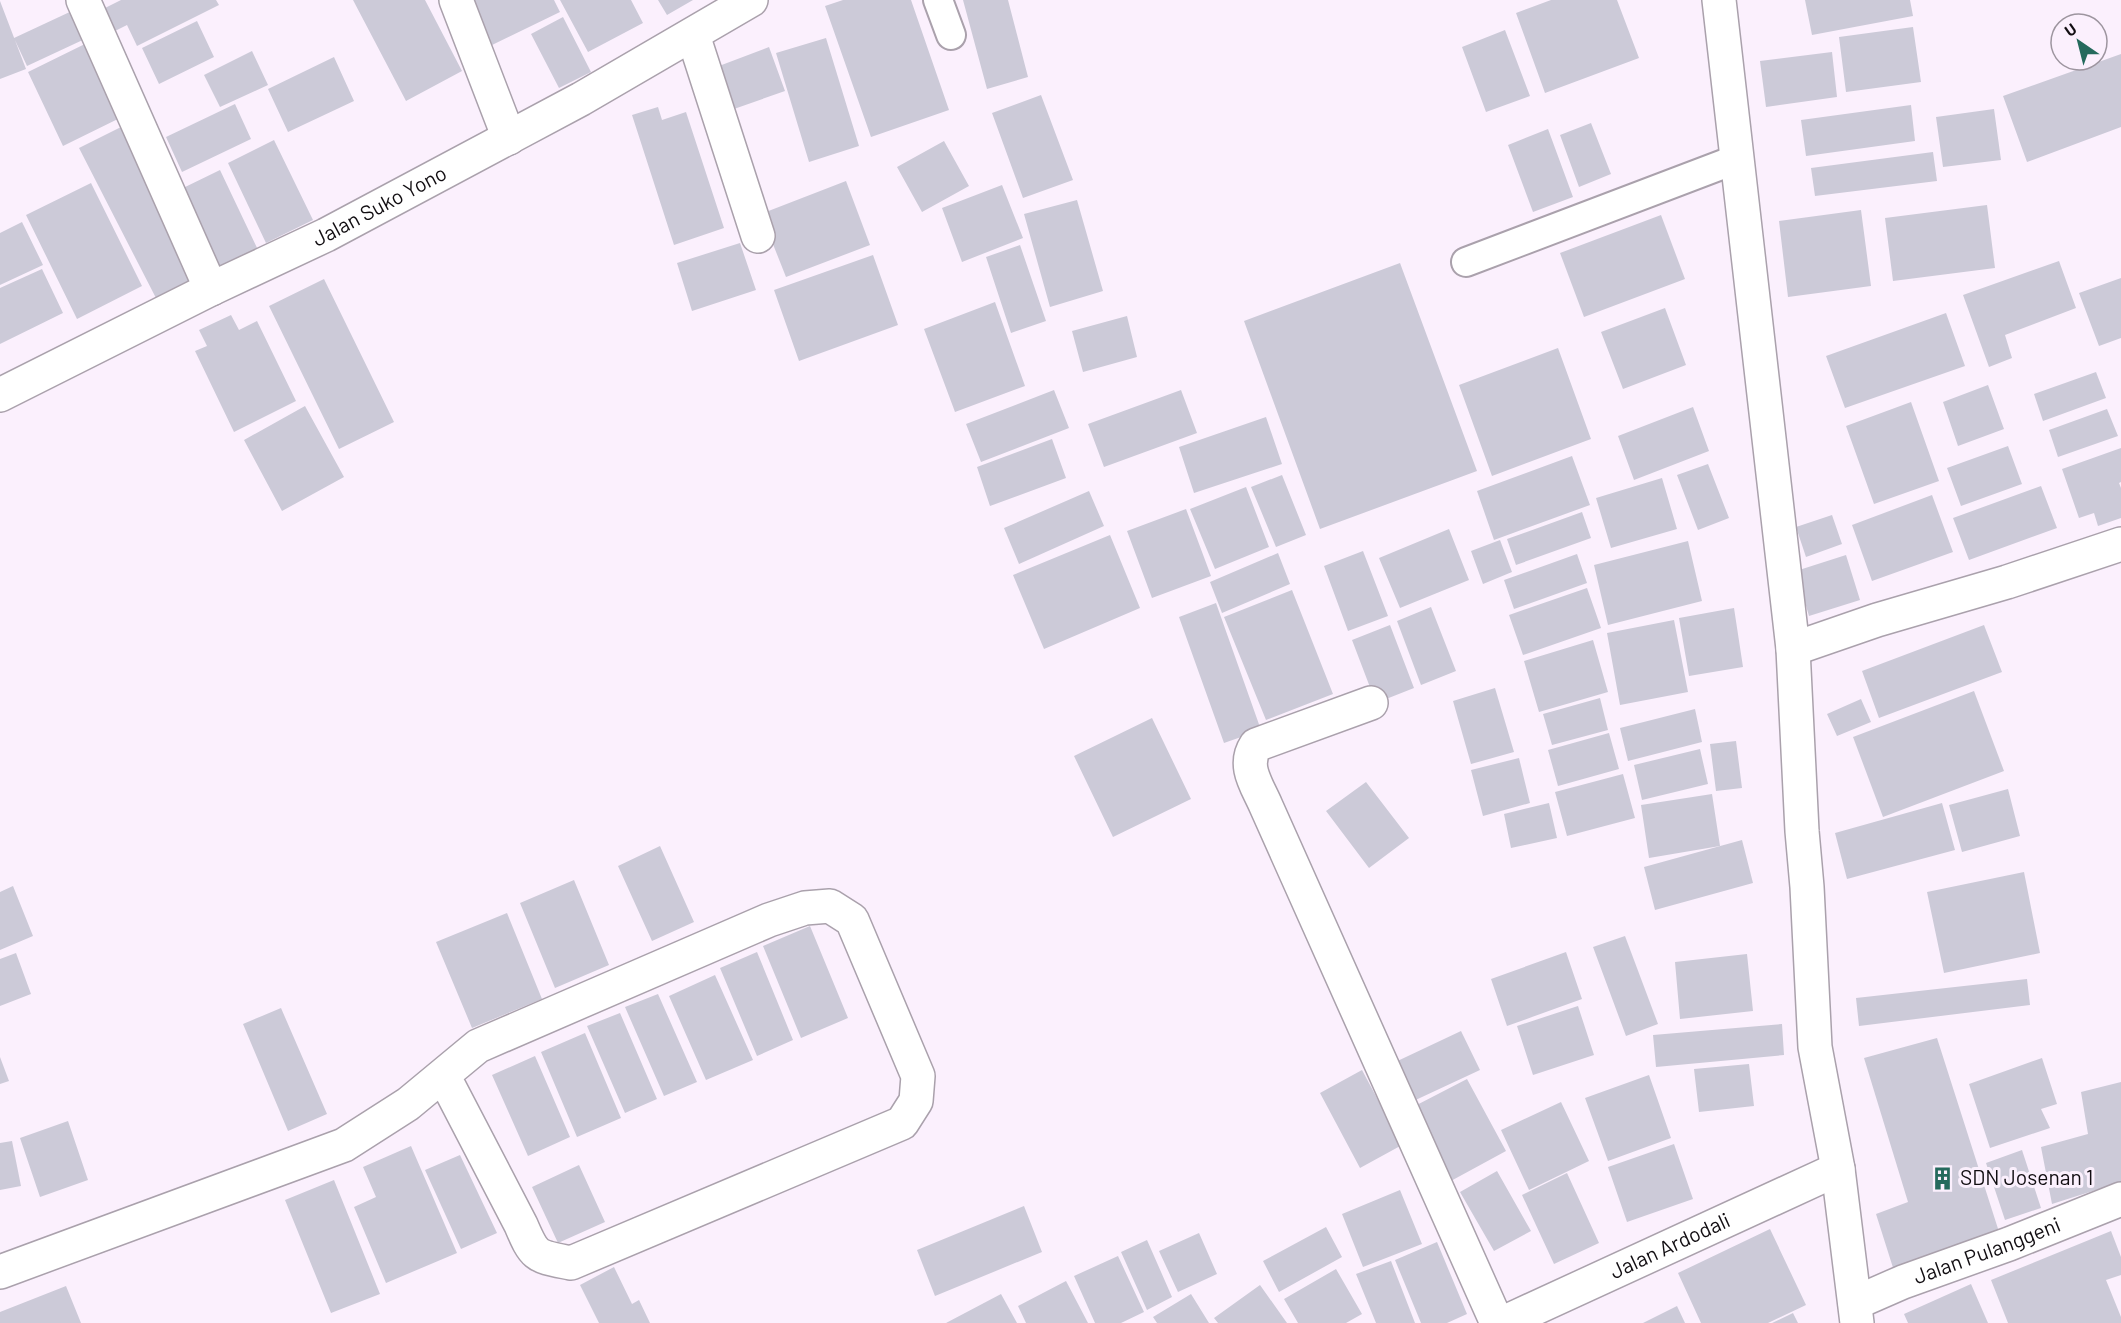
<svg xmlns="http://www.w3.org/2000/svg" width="2121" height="1323" viewBox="0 0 2121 1323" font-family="Barlow,sans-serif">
	<rect width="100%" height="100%" fill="#fbf0fd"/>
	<path fill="#cccad8" d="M121,0h95l3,5 -82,41 -10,-21 -12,6 -12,-22z
		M353,0h72l37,71 -56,30z
		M471,0h83l6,12 -68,33z
		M560,0h71l12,23 -55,29z
		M658,0h35l-26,15z
		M843,0h68l38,110 -78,27 -46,-131z
		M963,0h45l20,77 -41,12z
		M1551,0h66l22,58 -94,35 -29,-80z
		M1805,0h105l3,16 -101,19z
		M0,1l26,68 -26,10z
		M74,10l13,28 -60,28 -13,-28z
		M563,17l28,55 -32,16 -28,-54z
		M197,21l17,36 -55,27 -17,-36z
		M1913,27l8,55 -75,10 -7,-55z
		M1505,30l25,66 -44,16 -24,-65z
		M826,38l33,108 -50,16 -33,-109z
		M91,41l35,74 -63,31 -35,-74z
		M769,47l16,44 -51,18 -15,-43z
		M252,51l16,34 -48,22 -16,-32z
		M1832,52l5,45 -71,10 -6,-46z
		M2121,54v73l-94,35 -24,-66z
		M334,57l20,44 -66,31 -20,-43z
		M1041,95l32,85 -50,18 -31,-85z
		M235,104l16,35 -69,33 -16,-35z
		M1911,105l4,36 -109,15 -5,-36z
		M658,107l4,13 24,-8 38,116 -50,17 -42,-130z
		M1994,109l7,51 -58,7 -7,-50z
		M1591,123l20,51 -32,13 -19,-52z
		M125,125l78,152 -46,23 -78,-152z
		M1548,129l25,68 -40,15 -25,-67z
		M274,140l39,80 -47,23 -38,-80z
		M944,141l25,45 -47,26 -25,-45z
		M1933,152l4,29 -122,15 -4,-28z
		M220,170l38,80 -41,20 -38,-80z
		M846,181l24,64 -84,32 -25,-63z
		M91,183l51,103 -65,33 -51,-104z
		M1002,185l21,53 -61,24 -20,-54z
		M1077,200l26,91 -53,16 -26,-93z
		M1987,205l8,63 -102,13 -8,-63z
		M1861,210l10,76 -83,11 -9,-76z
		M1661,215l24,64 -101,38 -24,-64z
		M22,222l21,43 -43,20v-52z
		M740,243l16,47 -64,21 -15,-48z
		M1020,245l26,76 -35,12 -25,-76z
		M873,255l25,70 -99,36 -25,-71z
		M2059,261l17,47 -71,27 7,23 -23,9 -26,-72z
		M1400,263l77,208 -157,58 -76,-208z
		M42,269l21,44 -63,31v-56z
		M2121,278v60l-22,8 -20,-53z
		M324,279l70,143 -55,27 -70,-143z
		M995,302l30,84 -70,26 -31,-83z
		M1665,308l21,57 -63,24 -22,-57z
		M1946,313l19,53 -120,42 -19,-52z
		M231,315l8,15 18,-9 39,80 -62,31 -39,-81 12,-5 -8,-16z
		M1127,316l10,41 -54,15 -11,-41z
		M1558,348l33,91 -99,37 -33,-91z
		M2096,372l10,26 -63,23 -9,-27z
		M1988,385l16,44 -46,17 -15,-44z
		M1054,390l15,38 -88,34 -15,-38z
		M1181,390l16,43 -93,34 -16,-43z
		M1911,402l28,79 -65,23 -28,-78z
		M305,406l39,71 -62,34 -38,-71z
		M1693,407l16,44 -75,29 -16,-44z
		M2107,409l11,27 -60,21 -9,-27z
		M1266,417l16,47 -88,29 -15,-46z
		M1052,439l14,39 -76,28 -13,-39z
		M2008,446l14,38 -61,22 -14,-38z
		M2121,448v34l-2,1 2,5v30l-23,8 -4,-13 -15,5 -17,-49z
		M1572,456l18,49 -96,35 -17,-49z
		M1708,464l21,54 -31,12 -21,-55z
		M1282,475l24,60 -30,12 -25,-60z
		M1662,478l15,51 -66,19 -15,-50z
		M2041,486l16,42 -88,32 -16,-42z
		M1246,487l23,60 -54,22 -25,-60z
		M1089,491l15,35 -85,38 -15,-36z
		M1932,495l21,57 -81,29 -20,-56z
		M1186,509l25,67 -59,22 -25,-67z
		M1582,512l9,26 -75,27 -9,-26z
		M1832,515l10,29 -36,13 -10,-30z
		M1449,529l20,51 -69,28 -21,-50z
		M1110,535l30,73 -96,41 -31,-74z
		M1500,540l12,32 -29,12 -12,-33z
		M1688,541l14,60 -94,24 -14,-60z
		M1363,551l25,65 -40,15 -24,-65z
		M1278,553l12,31 -68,29 -12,-31z
		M1577,554l10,29 -73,26 -10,-29z
		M1846,555l14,45 -51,16 -13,-45z
		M1587,588l14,40 -78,27 -14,-40z
		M1292,590l41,104 -67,26 -42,-103z
		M1216,603l45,127 -37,13 -45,-126z
		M1431,607l25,64 -35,14 -24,-64z
		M1734,608l9,59 -54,9 -10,-58z
		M1674,620l14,72 -68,13 -13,-72z
		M1390,625l24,63 -38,15 -24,-63z
		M1984,625l18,47 -123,46 -17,-47z
		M1593,640l15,52 -69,20 -15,-51z
		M1495,688l19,64 -43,12 -18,-63z
		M1974,691l30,80 -121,46 -30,-80z
		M1600,698l8,32 -56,15 -9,-31z
		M1861,699l10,23 -34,14 -10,-22z
		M1695,709l7,33 -74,19 -8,-33z
		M1152,718l39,81 -78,38 -39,-81z
		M1609,733l10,36 -61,17 -10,-36z
		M1736,741l6,47 -26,3 -6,-47z
		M1700,749l8,35 -66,16 -8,-35z
		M1519,758l11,45 -47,13 -12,-46z
		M1623,774l12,44 -68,18 -12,-44z
		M1366,782l43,56 -40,30 -43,-57z
		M2008,789l12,47 -58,16 -13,-47z
		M1712,794l8,52 -71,12 -8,-53z
		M1549,803l8,35 -46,10 -7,-34z
		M1942,803l13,47 -108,29 -12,-46z
		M1742,840l11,43 -98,27 -11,-43z
		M660,846l34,76 -42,19 -34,-75z
		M2024,872l16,81 -96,20 -17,-81z
		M574,880l35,85 -54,23 -35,-85z
		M13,886l20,50 -33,14v-58z
		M507,913l35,86 -70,29 -36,-86z
		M810,926l38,92 -47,20 -38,-92z
		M1625,936l33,88 -32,12 -33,-89z
		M757,952l36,88 -36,16 -37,-88z
		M1566,952l16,47 -75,27 -16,-47z
		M16,953l15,41 -31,12v-47z
		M1747,954l6,57 -73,8 -5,-57z
		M715,975l38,85 -47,20 -37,-84z
		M2027,979l3,26 -171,21 -3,-28z
		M658,994l39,88 -33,14 -39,-89z
		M1578,1006l16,49 -61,20 -16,-49z
		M281,1008l46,106 -39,17 -45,-107z
		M620,1013l37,86 -32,14 -38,-87z
		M1782,1024l2,31 -128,12 -3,-32z
		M1461,1031l19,39 -73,34 -18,-39z
		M585,1033l36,85 -44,19 -36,-85z
		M1937,1038l63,197 -105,39 -19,-60 32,-12 -44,-144z
		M535,1056l35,81 -42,19 -36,-81z
		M0,1057l9,24 -9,3z
		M2042,1058l15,46 -16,5 9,19 -60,20 -21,-64z
		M1749,1064l5,42 -55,6 -5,-43z
		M1362,1070l40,75 -42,23 -40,-75z
		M1649,1075l22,63 -63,23 -23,-63z
		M1467,1079l39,72 -57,31 -40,-73z
		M2121,1082v100l-69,22 -11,-57 47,-13 -7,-42z
		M1561,1102l28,59 -60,29 -28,-60z
		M68,1121l20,59 -48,17 -20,-59z
		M12,1141l9,45 -21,4v-47z
		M1674,1144l19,55 -66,23 -19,-55z
		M411,1146l46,107 -71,30 -32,-76 22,-10 -13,-30z
		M2022,1150l19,58 -36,12 -19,-57z
		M460,1155l37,78 -36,16 -36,-79z
		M579,1165l26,57 -47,21 -26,-56z
		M1497,1171l34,60 -37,20 -34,-59z
		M1567,1173l32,70 -45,21 -32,-69z
		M334,1180l46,114 -49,19 -46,-113z
		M1400,1190l22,54 -59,23 -21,-53z
		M1024,1206l18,46 -107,44 -18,-46z
		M1326,1227l16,30 -63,35 -16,-31z
		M1770,1229l36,76 -38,18h-67l-23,-50z
		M2111,1231l10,26v18l-15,5 15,37v6h-113l-17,-43z
		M1199,1233l18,41 -39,18 -19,-41z
		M1147,1240l25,57 -25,13 -26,-58z
		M1437,1242l30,72 -20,9h-26l-26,-63z
		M1118,1256l26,56 -23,11h-26l-21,-47z
		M1391,1261l24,62h-39l-20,-49z
		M614,1267l18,37 7,-4 11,23h-51l-19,-38z
		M1336,1269l26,45 -16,9h-48l-14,-24z
		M1066,1281l22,42h-62l-8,-17z
		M1971,1284l17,39h-80l-4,-9z
		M1260,1285l27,38h-69l-4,-5z
		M66,1286l15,37h-81v-11z
		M1001,1294l16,29h-71z
		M1191,1294l18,29h-52l-4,-6z
		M1677,1306l8,17h-42z
		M1793,1313l5,10h-26z"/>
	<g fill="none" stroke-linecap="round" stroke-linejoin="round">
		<defs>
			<path id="lane" d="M938,0l13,35
				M1466,262l271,-103"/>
			<g id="street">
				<path d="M83,0l128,289"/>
				<path d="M456,0l53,138"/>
				<path d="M693,35l65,201"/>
				<path id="s1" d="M0,395l211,-106 115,-54 255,-136 170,-99"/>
				<path d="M1793,649l84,-29 130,-38 114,-38"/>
				<path d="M1371,703l-115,42c-14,21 1,40 10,61l231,517"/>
				<path d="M0,1272l344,-127 64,-41 70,-58 291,-126 36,-12 25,-2 22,14 66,156 -2,25 -14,22 -331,140c-35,-7 -36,-5 -50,-38l-78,-150"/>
				<path id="s2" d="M1855,1303l48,-21 106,-38 112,-45"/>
				<path id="s3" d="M1503,1323l335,-154"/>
			</g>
			<path id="secondary" d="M1719,0l74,649 9,182 5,56 8,160 23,122 19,154"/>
		</defs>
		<use href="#lane" stroke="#aaa1ac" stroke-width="32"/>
		<use href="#street" stroke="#aaa1ac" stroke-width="36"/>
		<use href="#secondary" stroke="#aaa1ac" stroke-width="36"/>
		<use href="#lane" stroke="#fff" stroke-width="28"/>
		<use href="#street" stroke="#fff" stroke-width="33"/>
		<use href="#secondary" stroke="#fff" stroke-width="33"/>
	</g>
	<defs>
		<symbol id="building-bare" viewBox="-9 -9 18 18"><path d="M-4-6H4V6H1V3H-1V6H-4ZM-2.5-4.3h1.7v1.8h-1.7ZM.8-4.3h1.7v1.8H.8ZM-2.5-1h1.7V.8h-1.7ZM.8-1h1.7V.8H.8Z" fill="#256a5d" stroke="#fbf0fd" stroke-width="2.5" paint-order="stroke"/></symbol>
	</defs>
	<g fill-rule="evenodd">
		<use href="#building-bare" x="1926" y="1162" width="33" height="33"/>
	</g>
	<g text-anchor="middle" stroke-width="6" stroke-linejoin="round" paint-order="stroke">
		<g font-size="21" fill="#110d11" stroke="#fbf0fd">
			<text dy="7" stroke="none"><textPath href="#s1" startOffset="424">Jalan Suko Yono</textPath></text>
			<text dy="7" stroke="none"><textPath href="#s3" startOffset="184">Jalan Ardodali</textPath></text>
			<text dy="7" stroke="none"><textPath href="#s2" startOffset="142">Jalan Pulanggeni</textPath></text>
		</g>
		<g font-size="21" fill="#110d11" stroke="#fbf0fd" text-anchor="start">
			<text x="1960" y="1185">SDN Josenan 1</text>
		</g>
	</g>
	<g transform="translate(2079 42) rotate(325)"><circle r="28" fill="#fbf0fd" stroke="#9d959f" stroke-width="1.5"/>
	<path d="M0-4.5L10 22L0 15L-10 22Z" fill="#256a5d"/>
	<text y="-9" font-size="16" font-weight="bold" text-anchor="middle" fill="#110d11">U</text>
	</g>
</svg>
